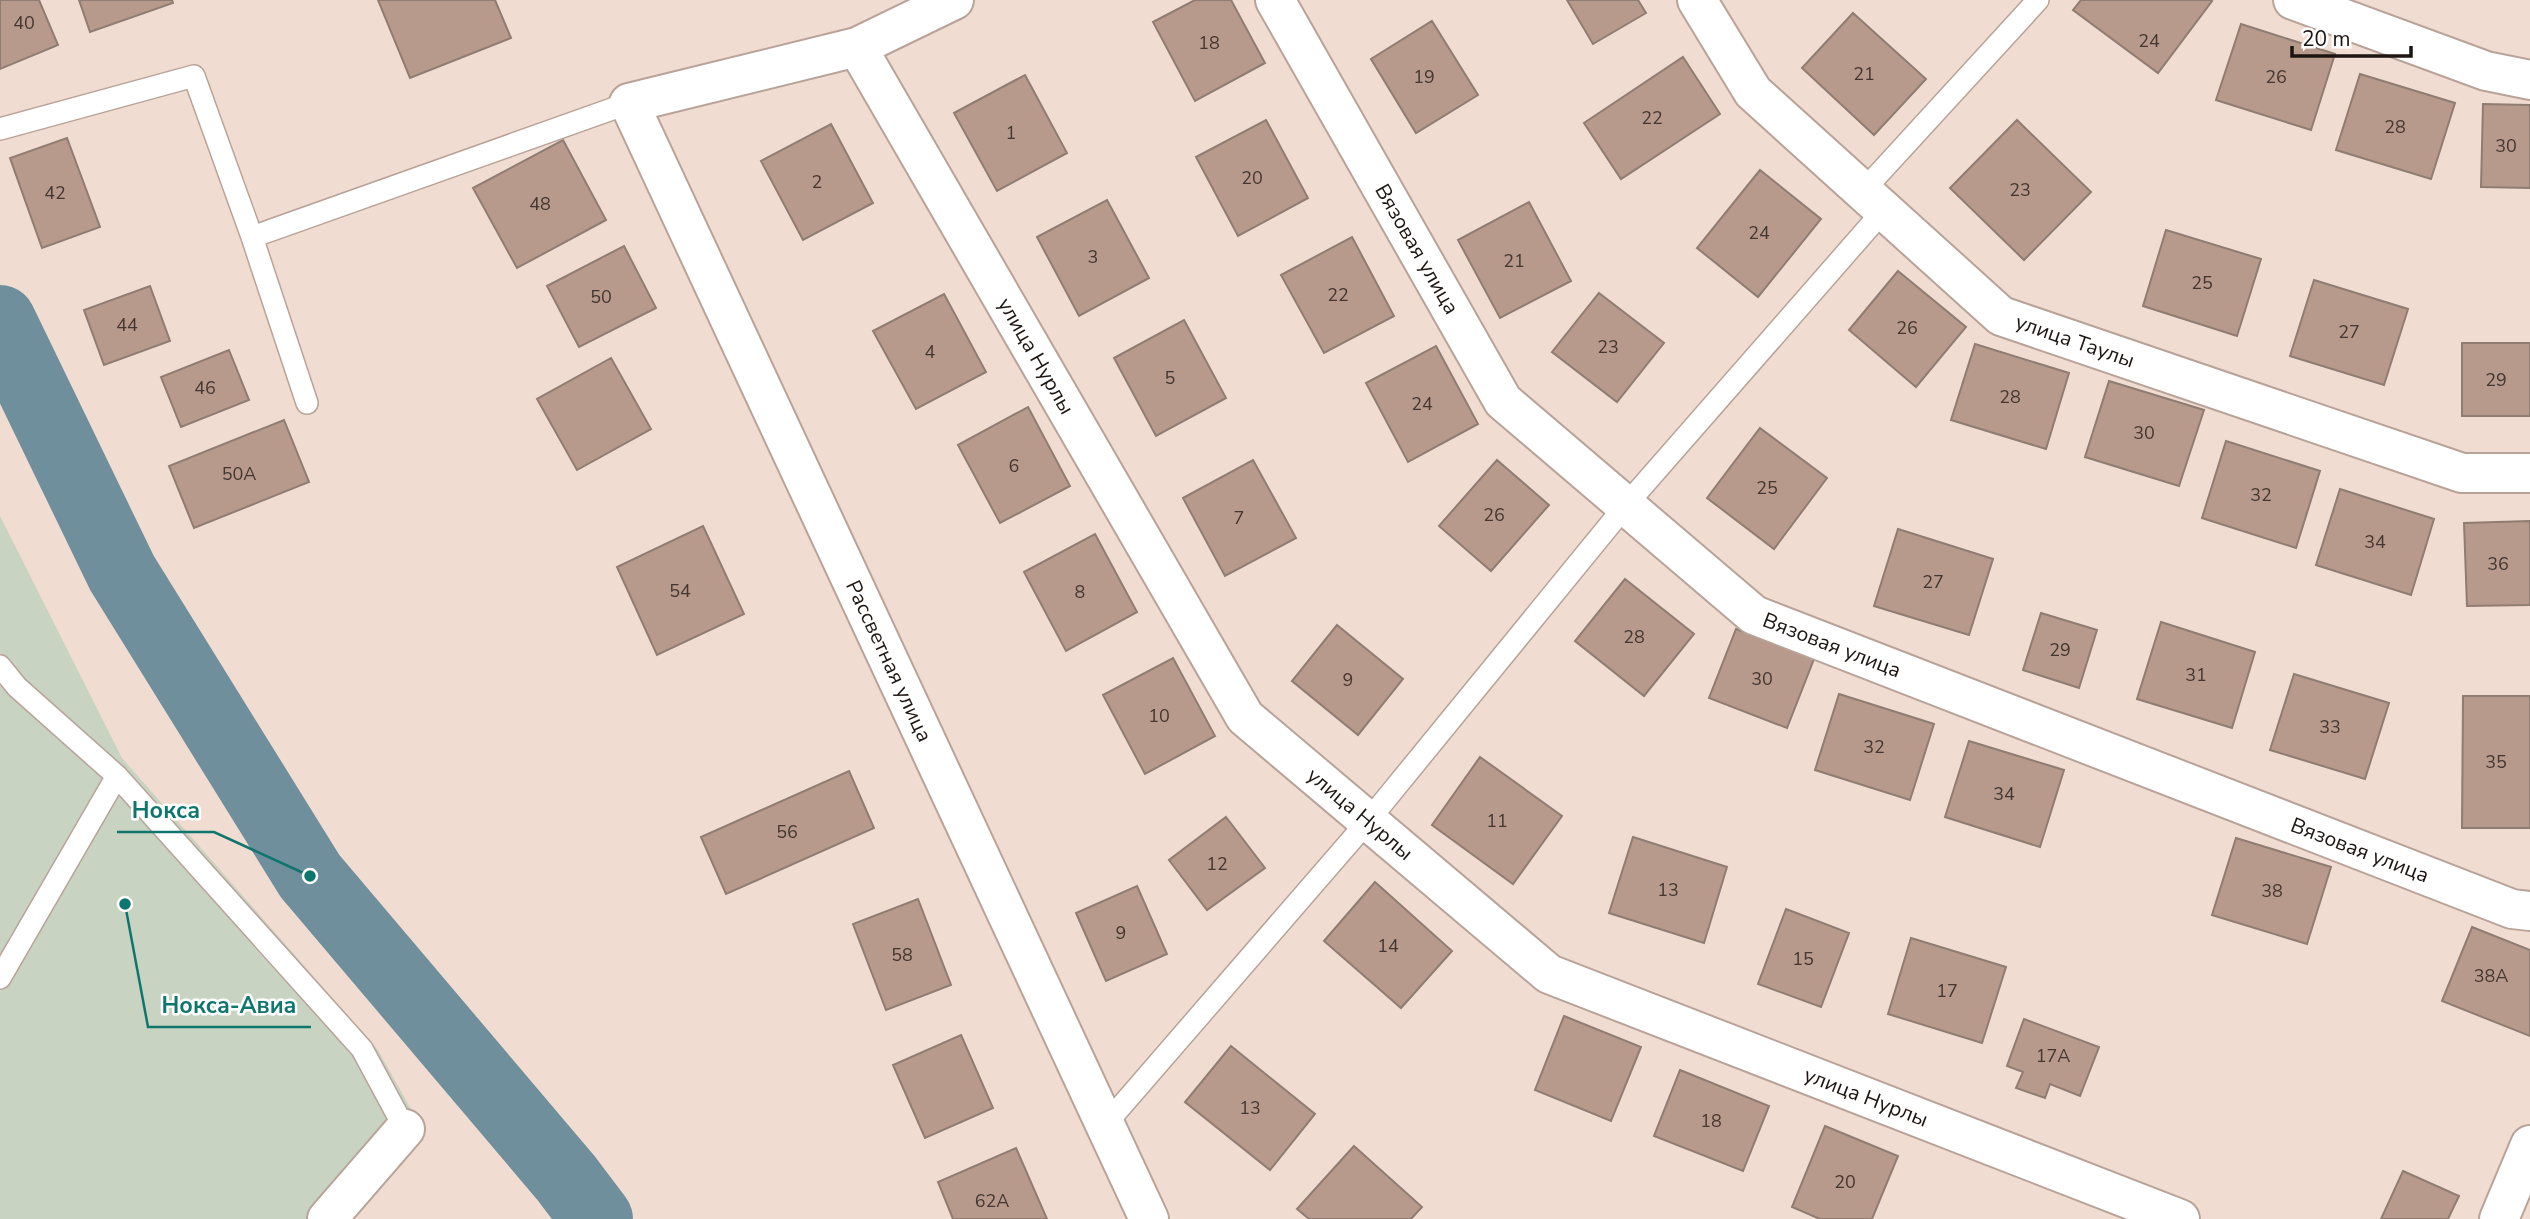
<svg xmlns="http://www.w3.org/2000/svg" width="2530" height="1219" viewBox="0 0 2530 1219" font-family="'Nunito Sans',sans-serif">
	<rect width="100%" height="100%" fill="#f1dcd1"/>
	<path fill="#c9d3c1" d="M0,516l122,242 256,292 43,77 -81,92h-340z"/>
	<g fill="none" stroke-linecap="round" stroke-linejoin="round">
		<path stroke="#6f8f9d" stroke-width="72" d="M0,321l122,252 188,303 256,302 31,41"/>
	</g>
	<path fill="#b79a8b" stroke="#8f7c72" stroke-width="2" d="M0,0h39l19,45 -58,24z
		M79,0h93l1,3 -83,29z
		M378,0h117l16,38 -101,40z
		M1195,0h36l34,63 -70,38 -42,-79z
		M1567,0h71l8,13 -53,31z
		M2081,0h129l2,1 -54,72 -85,-63z
		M1853,13l73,66 -52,56 -72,-67z
		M1432,21l46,74 -62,38 -45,-74z
		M2241,24l94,30 -24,76 -95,-30z
		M1683,57l37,57 -99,65 -37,-56z
		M2360,74l95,29 -24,76 -95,-29z
		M1025,75l42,78 -70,38 -43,-78z
		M2483,104l47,1v83l-49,-1z
		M1266,120l42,78 -70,38 -42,-79z
		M2017,120l74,72 -67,68 -74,-72z
		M831,124l42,79 -70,37 -42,-79z
		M67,138l33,89 -58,21 -32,-90z
		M563,140l43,80 -89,48 -44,-80z
		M1760,170l61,49 -63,78 -61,-49z
		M1107,200l42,78 -70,38 -42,-79z
		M1529,202l42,79 -71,37 -42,-78z
		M2166,230l95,29 -24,77 -94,-30z
		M1352,237l42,79 -70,37 -43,-78z
		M624,246l32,62 -77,39 -32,-61z
		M1898,271l68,56 -50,60 -67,-57z
		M2314,280l94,29 -24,76 -94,-29z
		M150,286l20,55 -66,24 -20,-55z
		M1599,293l65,50 -47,59 -65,-50z
		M944,294l42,78 -70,37 -43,-78z
		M1184,320l42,78 -70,38 -42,-78z
		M2462,343h68v73h-68z
		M1975,344l94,29 -23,76 -95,-29z
		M1436,346l42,78 -70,38 -42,-79z
		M229,350l20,50 -68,27 -20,-50z
		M611,358l40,71 -74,41 -40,-71z
		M2109,381l95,29 -25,76 -94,-29z
		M1028,407l42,79 -70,37 -42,-78z
		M284,420l25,62 -115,46 -25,-62z
		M1760,428l67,50 -53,71 -67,-51z
		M2226,441l94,30 -24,77 -94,-30z
		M1253,460l43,78 -71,38 -42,-78z
		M1497,460l52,45 -58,66 -52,-45z
		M2340,489l94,30 -23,76 -95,-30z
		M2530,521v84l-63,1 -3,-83z
		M703,526l41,88 -87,41 -40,-88z
		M1898,529l95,30 -24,76 -95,-29z
		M1095,534l42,78 -71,39 -42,-79z
		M1625,579l69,55 -50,62 -69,-55z
		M2041,613l56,17 -18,58 -56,-18z
		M2161,622l94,30 -23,76 -95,-29z
		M1337,625l66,54 -45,56 -66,-54z
		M1736,629l78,30 -27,69 -78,-30z
		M1173,658l42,78 -70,38 -42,-79z
		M2294,674l95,29 -24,76 -95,-29z
		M1839,694l95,30 -24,76 -95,-30z
		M2463,696h67v132h-68z
		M1969,741l95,29 -24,77 -95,-30z
		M1480,757l82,59 -49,68 -81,-59z
		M849,771l25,57 -148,66 -25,-57z
		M1226,817l39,51 -58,42 -38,-50z
		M1633,837l94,30 -23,76 -95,-30z
		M2236,838l95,29 -24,77 -95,-29z
		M1375,882l77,69 -51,57 -77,-67z
		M1137,886l30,68 -61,27 -30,-68z
		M918,899l33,86 -65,25 -33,-86z
		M1786,909l63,24 -28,74 -63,-23z
		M2472,927l58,23v86l-88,-35z
		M1911,938l95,29 -24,76 -94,-29z
		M1564,1016l77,31 -30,74 -76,-31z
		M2024,1019l75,28 -19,49 -30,-12 -5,14 -29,-10 7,-16 -16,-6z
		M961,1035l32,73 -68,30 -32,-73z
		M1231,1046l84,68 -45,56 -85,-68z
		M1680,1070l89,36 -26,65 -89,-35z
		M1825,1126l73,30 -26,63h-52l-28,-12z
		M1354,1146l68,61 -11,12h-102l-12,-10z
		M1016,1148l31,71h-94l-15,-37z
		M2403,1171l56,25 -11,23h-67z"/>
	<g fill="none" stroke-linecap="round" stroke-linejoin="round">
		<defs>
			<path id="service" d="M0,129l194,-53 58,161 377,-134
				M1863,191l175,-191
				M252,237l55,166
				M0,666l17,21 100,89 245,273 43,80
				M0,978l117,-202
				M1105,1125l263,-304 258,-316 258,-295"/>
			<path id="minor" d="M954,0l-97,47 -228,56 520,1116
				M1275,0l228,401 251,214 758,294 18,2
				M1697,0l56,92 248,224 461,157h68
				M2293,0l193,71 44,9
				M857,47l388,670 304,257 631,245
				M327,1219l78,-90
				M2499,1219l31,-74"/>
		</defs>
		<use href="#service" stroke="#b8a399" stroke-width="24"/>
		<use href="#minor" stroke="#b8a399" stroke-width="42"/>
		<use href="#service" stroke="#fff" stroke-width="21"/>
		<use href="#minor" stroke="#fff" stroke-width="38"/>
	</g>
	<g text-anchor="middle" stroke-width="5" stroke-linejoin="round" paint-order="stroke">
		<g font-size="18" fill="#443630">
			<text x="24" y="29">40</text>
			<text x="2149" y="47">24</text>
			<text x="1209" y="49">18</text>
			<text x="1864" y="80">21</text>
			<text x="1424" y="83">19</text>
			<text x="2276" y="83">26</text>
			<text x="1652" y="124">22</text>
			<text x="2395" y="133">28</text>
			<text x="1011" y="139">1</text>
			<text x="2506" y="152">30</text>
			<text x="1252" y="184">20</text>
			<text x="817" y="188">2</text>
			<text x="2020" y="196">23</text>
			<text x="55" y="199">42</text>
			<text x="540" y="210">48</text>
			<text x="1759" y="239">24</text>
			<text x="1093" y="263">3</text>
			<text x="1514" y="267">21</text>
			<text x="2202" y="289">25</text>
			<text x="1338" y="301">22</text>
			<text x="601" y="303">50</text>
			<text x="127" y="331">44</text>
			<text x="1907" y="334">26</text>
			<text x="2349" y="338">27</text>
			<text x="1608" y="353">23</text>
			<text x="930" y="358">4</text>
			<text x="1170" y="384">5</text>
			<text x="2496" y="386">29</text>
			<text x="205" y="394">46</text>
			<text x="2010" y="403">28</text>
			<text x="1422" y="410">24</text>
			<text x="2144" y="439">30</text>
			<text x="1014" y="472">6</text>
			<text x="239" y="480">50А</text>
			<text x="1767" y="494">25</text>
			<text x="2261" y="501">32</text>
			<text x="1494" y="521">26</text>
			<text x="1239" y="524">7</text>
			<text x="2375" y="548">34</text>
			<text x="2498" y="570">36</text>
			<text x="1933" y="588">27</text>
			<text x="680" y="597">54</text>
			<text x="1080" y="598">8</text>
			<text x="1634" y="643">28</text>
			<text x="2060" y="656">29</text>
			<text x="2196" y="681">31</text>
			<text x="1762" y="685">30</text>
			<text x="1348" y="686">9</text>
			<text x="1159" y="722">10</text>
			<text x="2330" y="733">33</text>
			<text x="1874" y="753">32</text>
			<text x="2496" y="768">35</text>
			<text x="2004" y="800">34</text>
			<text x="1497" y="827">11</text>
			<text x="787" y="838">56</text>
			<text x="1217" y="870">12</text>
			<text x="1668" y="896">13</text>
			<text x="2272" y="897">38</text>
			<text x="1121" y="939">9</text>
			<text x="1388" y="952">14</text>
			<text x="902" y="961">58</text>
			<text x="1803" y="965">15</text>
			<text x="2491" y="982">38А</text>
			<text x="1947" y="997">17</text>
			<text x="2053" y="1062">17А</text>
			<text x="1250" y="1114">13</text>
			<text x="1711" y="1127">18</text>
			<text x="1845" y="1188">20</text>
			<text x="992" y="1207">62А</text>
		</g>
		<g font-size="21" fill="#1d1511" stroke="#fff">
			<text transform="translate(1417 249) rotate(60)" y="7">Вязовая улица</text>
			<text transform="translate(2075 341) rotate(19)" y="7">улица Таулы</text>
			<text transform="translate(1036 356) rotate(60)" y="7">улица Нурлы</text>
			<text transform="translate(1832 645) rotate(21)" y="7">Вязовая улица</text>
			<text transform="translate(889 661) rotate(65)" y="7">Рассветная улица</text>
			<text transform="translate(1360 814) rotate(40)" y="7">улица Нурлы</text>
			<text transform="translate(2360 850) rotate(21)" y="7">Вязовая улица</text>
			<text transform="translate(1866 1097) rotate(21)" y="7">улица Нурлы</text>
		</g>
	</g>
	<path fill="none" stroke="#0f766e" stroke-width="2.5" d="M310 876L214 832H117M125 904L148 1027H311"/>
	<g fill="#0f766e" stroke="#fff" stroke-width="2.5">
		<circle cx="310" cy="876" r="7"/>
		<circle cx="125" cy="904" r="7"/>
	</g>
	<g font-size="23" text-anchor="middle" font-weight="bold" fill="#0f766e" stroke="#fff" stroke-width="5" stroke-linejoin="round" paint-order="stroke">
		<text x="166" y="818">Нокса</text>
		<text x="229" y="1013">Нокса-Авиа</text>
	</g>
	<path d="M2292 46v10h119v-10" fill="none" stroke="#1d1511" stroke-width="3.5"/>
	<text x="2302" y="46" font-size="21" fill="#1d1511" stroke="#ffffff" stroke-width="5" paint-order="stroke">20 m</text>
</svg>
